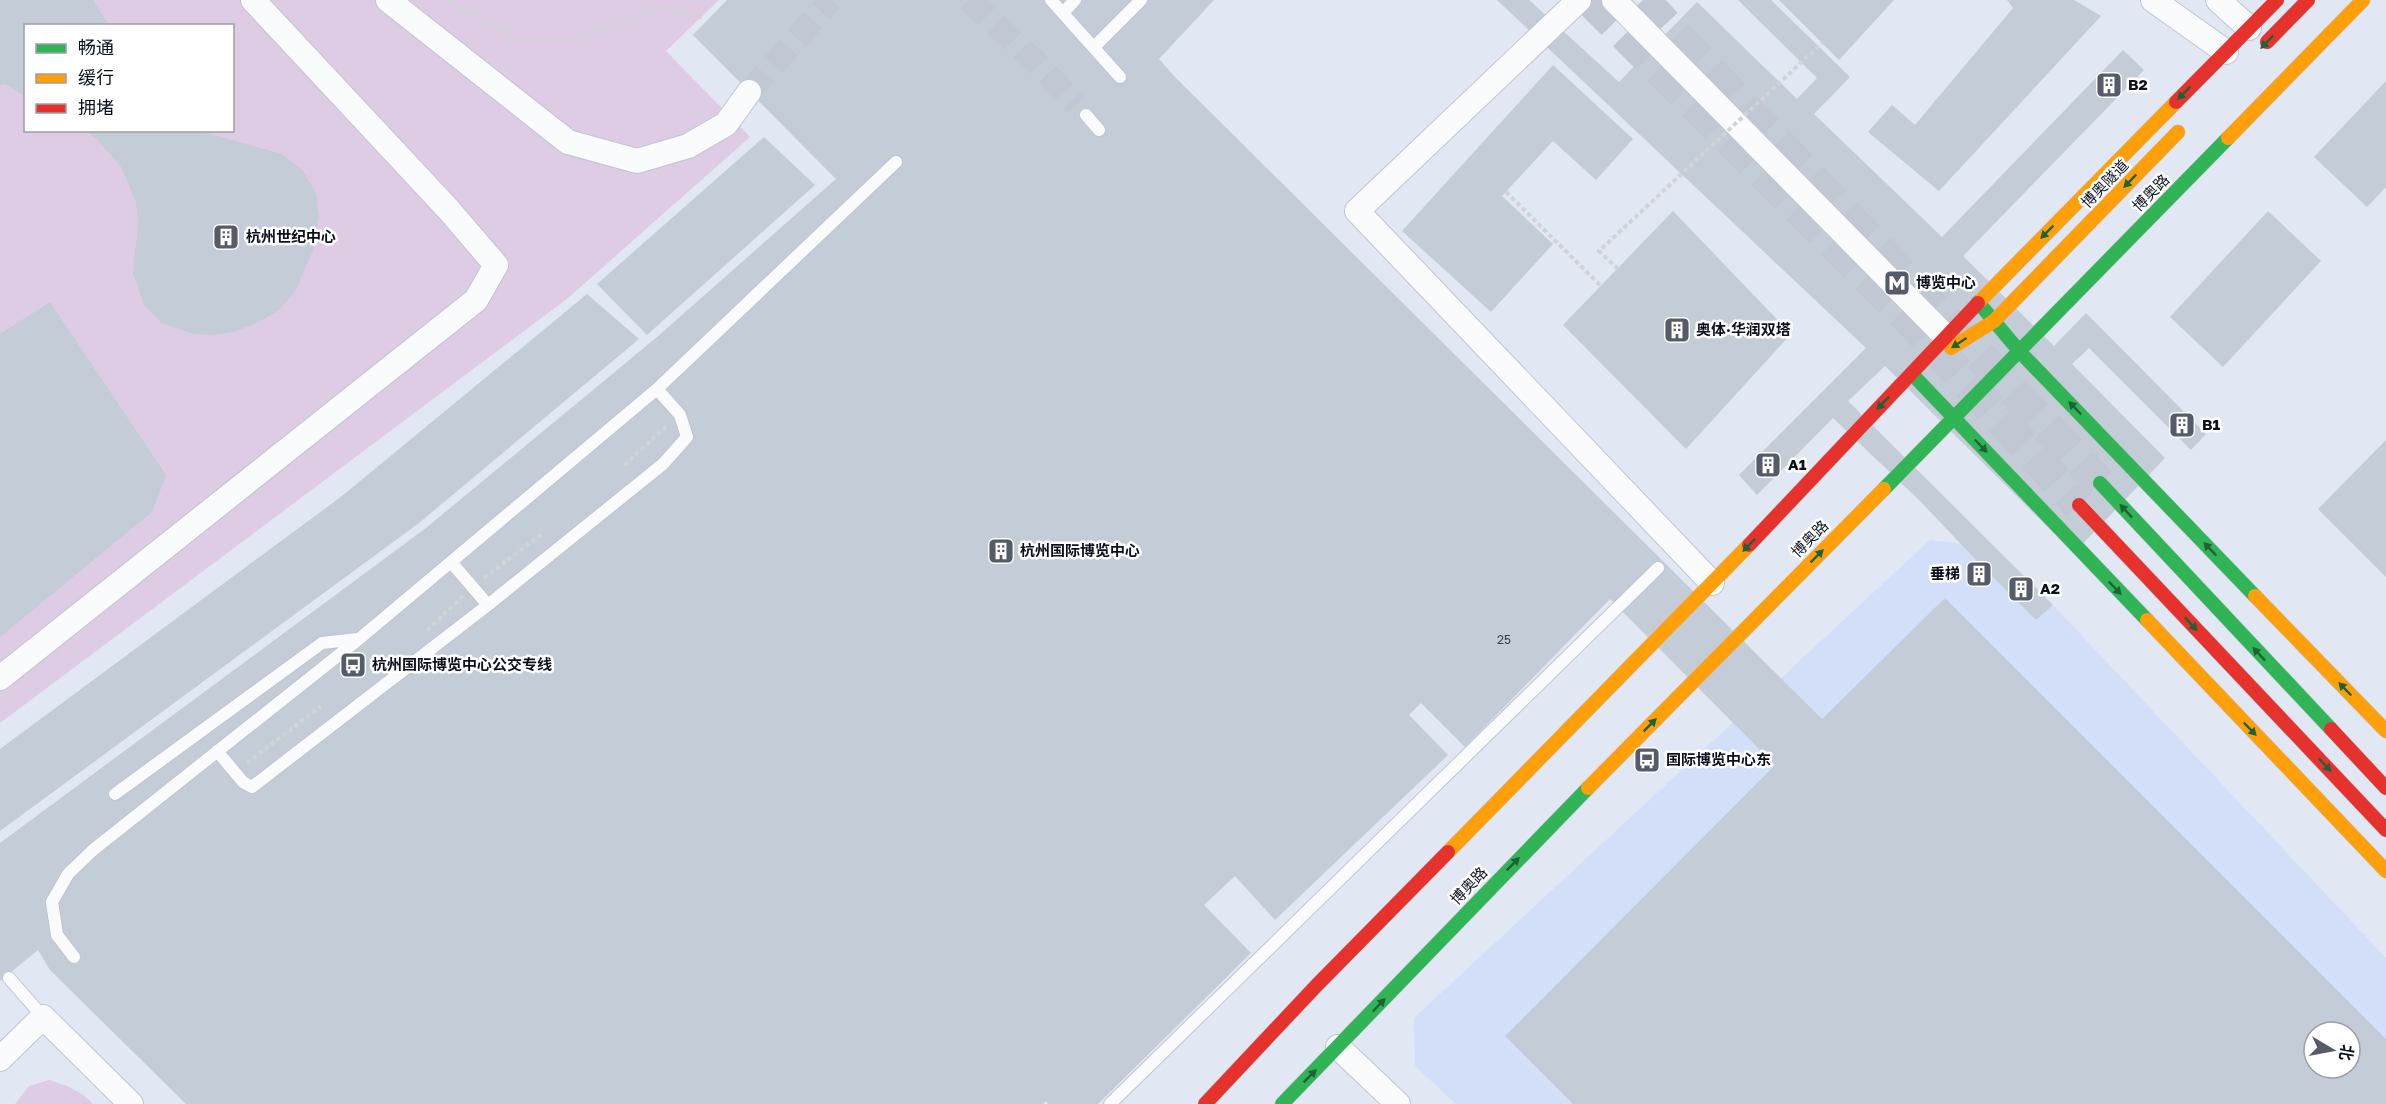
<svg xmlns="http://www.w3.org/2000/svg" width="2386" height="1104" viewBox="0 0 2386 1104" font-family="'Golos Text','Noto Sans SC',sans-serif">
	<rect width="100%" height="100%" fill="#e1e7f3"/>
	<path fill="#d3dff8" fill-rule="evenodd" d="M1930,540l50,6 73,59 333,353v146h-930l-41,-38 -1,-48zM2314,1032h36v36h-36z"/>
	<path fill="#ddcce4" fill-rule="evenodd" d="M0,0h719l-53,51 84,86 -182,161 -568,425zM26,26h206v104h-206z
		M49,1080c16,5 33,11 44,24h-78l14,-18z"/>
	<path fill="#c3ccd7" fill-rule="evenodd" d="M0,0h93l16,26h-83v70l-21,-12 -5,1z
		M727,0h487l-55,59 15,17 648,643 123,-121 441,441v65h-813l-68,-68 270,-271 -165,-166 -145,148 -44,-44 -12,12 39,40 -173,165 -40,-44 -31,29 47,48 -153,151h-50l-2,-3 -3,3h-857l-136,-134 -12,-20 -38,31v-138l426,-315 231,-191 179,-158 -143,-144zM2314,1032h36v36h-36z
		M1497,0h32l90,82 78,-80 100,97 20,-21 -79,-78h33l79,77 -36,37 128,123 181,-187 21,20 -181,186 91,90 32,-33 120,121 -15,16 -102,-102 -17,16 93,94 -91,95 -189,-187 -37,35 205,204 -17,15 -46,-46 -11,11 -12,-12 11,-11 -58,-61 -87,-83 -76,77 -18,-20 127,-127z
		M1779,0h115l-55,60z
		M2007,0h67l27,16 -162,175 -71,-59 24,-27 23,20 98,-117z
		M1553,65l80,74 -37,41 -43,-39 -51,55 51,48 -62,68 -89,-81z
		M2386,81v106l-19,20 -53,-50z
		M83,130h113l86,24 21,17 13,22 3,23 -6,34 -17,40 -17,20 -22,13 -24,9 -21,3 -19,-1 -31,-11 -18,-18 -11,-31 5,-51 -2,-21 -15,-35 -25,-29z
		M764,137l51,48 -168,150 -50,-51z
		M1673,211l118,123 -105,115 -123,-124z
		M2268,211l53,50 -98,106 -53,-50z
		M587,294l52,45 -220,184 -419,308v-82l342,-253z
		M50,302l116,173 -14,37 -152,125v-303z
		M2386,440v137l-68,-68z"/>
	<g fill="none" stroke-linecap="round" stroke-linejoin="round">
		<path stroke="#c1c7d3" stroke-width="24" stroke-dasharray="24 12" stroke-linecap="butt" d="M969,0l68,63 39,42
			M749,92l82,-92"/>
		<path stroke="#c1c7d3" stroke-width="33" stroke-dasharray="33 16" stroke-linecap="butt" d="M1590,0l319,319 170,186
			M1643,0l457,483"/>
		<defs>
			<path id="lane" d="M1051,0l69,77
				M1063,13l12,-13
				M1094,47l47,-47
				M1086,115l13,15
				M451,562l37,43
				M217,751l26,31 9,5 236,-182 175,-141 24,-27 -7,-22 -23,-26
				M115,794l207,-151 36,-4
				M74,957l-17,-22 -5,-33 16,-28 25,-24 266,-211 298,-250 239,-227
				M9,978l34,39
				M1110,1104l548,-536"/>
			<path id="street" d="M388,0l180,142 69,19 51,-15 38,-22 23,-32
				M1579,0l-222,211 355,372
				M1614,0l331,336
				M2153,0l73,52
				M2218,0l31,28
				M0,678l476,-378 20,-35 -48,-56 -195,-209
				M1338,1047l60,57
				M0,1059l43,-42 88,87"/>
			<path id="fast" d="M1978,302l42,50 235,244
				M1912,374l235,246
				M2100,483l231,246
				M1884,489l344,-351
				M1282,1104l306,-316"/>
			<path id="slow" d="M2228,138l135,-138
				M1978,303l198,-201
				M1951,348l43,-27 184,-189
				M2255,596l131,135
				M2147,620l239,251
				M1588,788l296,-299
				M1448,852l301,-307"/>
			<path id="jam" d="M2267,42l41,-42
				M2176,102l101,-102
				M2079,505l307,325
				M1749,545l229,-242
				M2331,729l55,59
				M1205,1104l111,-118 132,-134"/>
		</defs>
		<use href="#lane" stroke="#c0c5d2" stroke-width="14"/>
		<use href="#street" stroke="#c0c5d2" stroke-width="26"/>
		<use href="#fast" stroke="#c0c5d2" stroke-width="15"/>
		<use href="#slow" stroke="#c0c5d2" stroke-width="15"/>
		<use href="#jam" stroke="#c0c5d2" stroke-width="15"/>
		<path stroke="#d2d3d7" stroke-width="4" stroke-dasharray="4.5 3" stroke-linecap="butt" d="M448,0l71,40 57,1 84,-35 42,11
			M1506,192l95,94
			M624,465l44,-40
			M484,578l59,-45
			M427,630l36,-34
			M247,763l74,-57"/>
		<use href="#lane" stroke="#fafbfd" stroke-width="12"/>
		<use href="#street" stroke="#fafbfd" stroke-width="24"/>
		<use href="#fast" stroke="#30b455" stroke-width="14"/>
		<use href="#slow" stroke="#ff9f0a" stroke-width="14"/>
		<use href="#jam" stroke="#e5322d" stroke-width="14"/>
		<path stroke="#d2d3d7" stroke-width="4" stroke-dasharray="4.5 3" stroke-linecap="butt" d="M1618,269l-19,-18 223,-208"/>
	</g>
	<defs><path id="oneway-solid" d="M-6-.8H1V-3.2L6.5 0L1 3.2V.8H-6Z" transform="scale(1.5)"/></defs>
	<g fill="#1d6239">
		<use href="#oneway-solid" transform="translate(2267 42) rotate(134)"/>
		<use href="#oneway-solid" transform="translate(2184 93) rotate(135)"/>
		<use href="#oneway-solid" transform="translate(2130 181) rotate(134)"/>
		<use href="#oneway-solid" transform="translate(2047 232) rotate(135)"/>
		<use href="#oneway-solid" transform="translate(1959 343) rotate(147)"/>
		<use href="#oneway-solid" transform="translate(1883 403) rotate(134)"/>
		<use href="#oneway-solid" transform="translate(2075 408) rotate(-134)"/>
		<use href="#oneway-solid" transform="translate(1981 446) rotate(46)"/>
		<use href="#oneway-solid" transform="translate(2126 511) rotate(-133)"/>
		<use href="#oneway-solid" transform="translate(1749 545) rotate(134)"/>
		<use href="#oneway-solid" transform="translate(2210 549) rotate(-134)"/>
		<use href="#oneway-solid" transform="translate(1817 556) rotate(-45)"/>
		<use href="#oneway-solid" transform="translate(2115 588) rotate(46)"/>
		<use href="#oneway-solid" transform="translate(2191 624) rotate(47)"/>
		<use href="#oneway-solid" transform="translate(2259 654) rotate(-133)"/>
		<use href="#oneway-solid" transform="translate(2345 689) rotate(-134)"/>
		<use href="#oneway-solid" transform="translate(1650 725) rotate(-45)"/>
		<use href="#oneway-solid" transform="translate(2250 729) rotate(46)"/>
		<use href="#oneway-solid" transform="translate(2325 765) rotate(47)"/>
		<use href="#oneway-solid" transform="translate(1513 864) rotate(-45)"/>
		<use href="#oneway-solid" transform="translate(1379 1005) rotate(-46)"/>
		<use href="#oneway-solid" transform="translate(1310 1076) rotate(-45)"/>
	</g>
	<defs>
		<symbol id="building-square" viewBox="-11 -11 22 22"><rect x="-9" y="-9" width="18" height="18" rx="4" fill="#555b68" stroke="#fff"/><path d="M-4-6H4V6H1V3H-1V6H-4ZM-2.5-4.3h1.7v1.8h-1.7ZM.8-4.3h1.7v1.8H.8ZM-2.5-1h1.7V.8h-1.7ZM.8-1h1.7V.8H.8Z" fill="#fff"/></symbol>
		<symbol id="metro-square" viewBox="-11 -11 22 22"><rect x="-9" y="-9" width="18" height="18" rx="4" fill="#555b68" stroke="#fff"/><path d="M-5.5 5V-5H-3L0 0L3-5H5.5V5H3V-.5L0 4L-3-.5V5Z" fill="#fff"/></symbol>
		<symbol id="bus-square" viewBox="-11 -11 22 22"><rect x="-9" y="-9" width="18" height="18" rx="4" fill="#555b68" stroke="#fff"/><path d="M-5-6H5V4H4V6H2V4H-2V6H-4V4H-5ZM-3.5-4V0h7V-4ZM-3.5 1.2v1.5H-2V1.2ZM2 1.2v1.5H3.5V1.2Z" fill="#fff"/></symbol>
	</defs>
	<g fill-rule="evenodd">
		<use href="#building-square" x="2094" y="70" width="30" height="30"/>
		<use href="#building-square" x="211" y="222" width="30" height="30"/>
		<use href="#metro-square" x="1882" y="268" width="30" height="30"/>
		<use href="#building-square" x="1662" y="315" width="30" height="30"/>
		<use href="#building-square" x="2167" y="410" width="30" height="30"/>
		<use href="#building-square" x="1753" y="450" width="30" height="30"/>
		<use href="#building-square" x="986" y="536" width="30" height="30"/>
		<use href="#building-square" x="1964" y="559" width="30" height="30"/>
		<use href="#building-square" x="2006" y="574" width="30" height="30"/>
		<use href="#bus-square" x="338" y="650" width="30" height="30"/>
		<use href="#bus-square" x="1632" y="745" width="30" height="30"/>
	</g>
	<g text-anchor="middle" stroke-width="5" stroke-linejoin="round" paint-order="stroke">
		<g font-size="12" fill="#383f4c">
			<text x="1504" y="644">25</text>
		</g>
		<g font-size="15" font-weight="bold" fill="#0a101d" stroke="#fff" text-anchor="start">
			<text x="2128" y="90">B2</text>
			<text x="246" y="242">杭州世纪中心</text>
			<text x="1916" y="288">博览中心</text>
			<text x="1696" y="335">奥体·华润双塔</text>
			<text x="2202" y="430">B1</text>
			<text x="1788" y="470">A1</text>
			<text x="1020" y="556">杭州国际博览中心</text>
			<text x="1960" y="579" text-anchor="end">垂梯</text>
			<text x="2040" y="594">A2</text>
			<text x="372" y="670">杭州国际博览中心公交专线</text>
			<text x="1666" y="765">国际博览中心东</text>
		</g>
		<g font-size="15" fill="#0a101d" stroke="#fff">
			<text transform="translate(2105 184) rotate(-46)" y="5">博奥隧道</text>
			<text transform="translate(2151 193) rotate(-45)" y="5">博奥路</text>
			<text transform="translate(1810 539) rotate(-45)" y="5">博奥路</text>
			<text transform="translate(1469 886) rotate(-46)" y="5">博奥路</text>
		</g>
	</g>
	<rect x="24" y="24" width="210" height="108" fill="#ffffff" stroke="#9d9fa5" stroke-width="1.5"/>
	<rect x="36" y="44" width="30" height="9" fill="#30b455" stroke="#9d9fa5" stroke-width="1.5"/>
	<text x="78" y="54" font-size="18" fill="#0a101d">畅通</text>
	<rect x="36" y="74" width="30" height="9" fill="#ff9f0a" stroke="#9d9fa5" stroke-width="1.5"/>
	<text x="78" y="84" font-size="18" fill="#0a101d">缓行</text>
	<rect x="36" y="104" width="30" height="9" fill="#e5322d" stroke="#9d9fa5" stroke-width="1.5"/>
	<text x="78" y="114" font-size="18" fill="#0a101d">拥堵</text>
	<g transform="translate(2332 1050) rotate(100)"><circle r="28" fill="#ffffff" stroke="#9d9fa5" stroke-width="1.5"/>
	<path d="M0-4.5L10 22L0 15L-10 22Z" fill="#555b68"/>
	<text y="-9" font-size="16" font-weight="bold" text-anchor="middle" fill="#0a101d">北</text>
	</g>
</svg>
